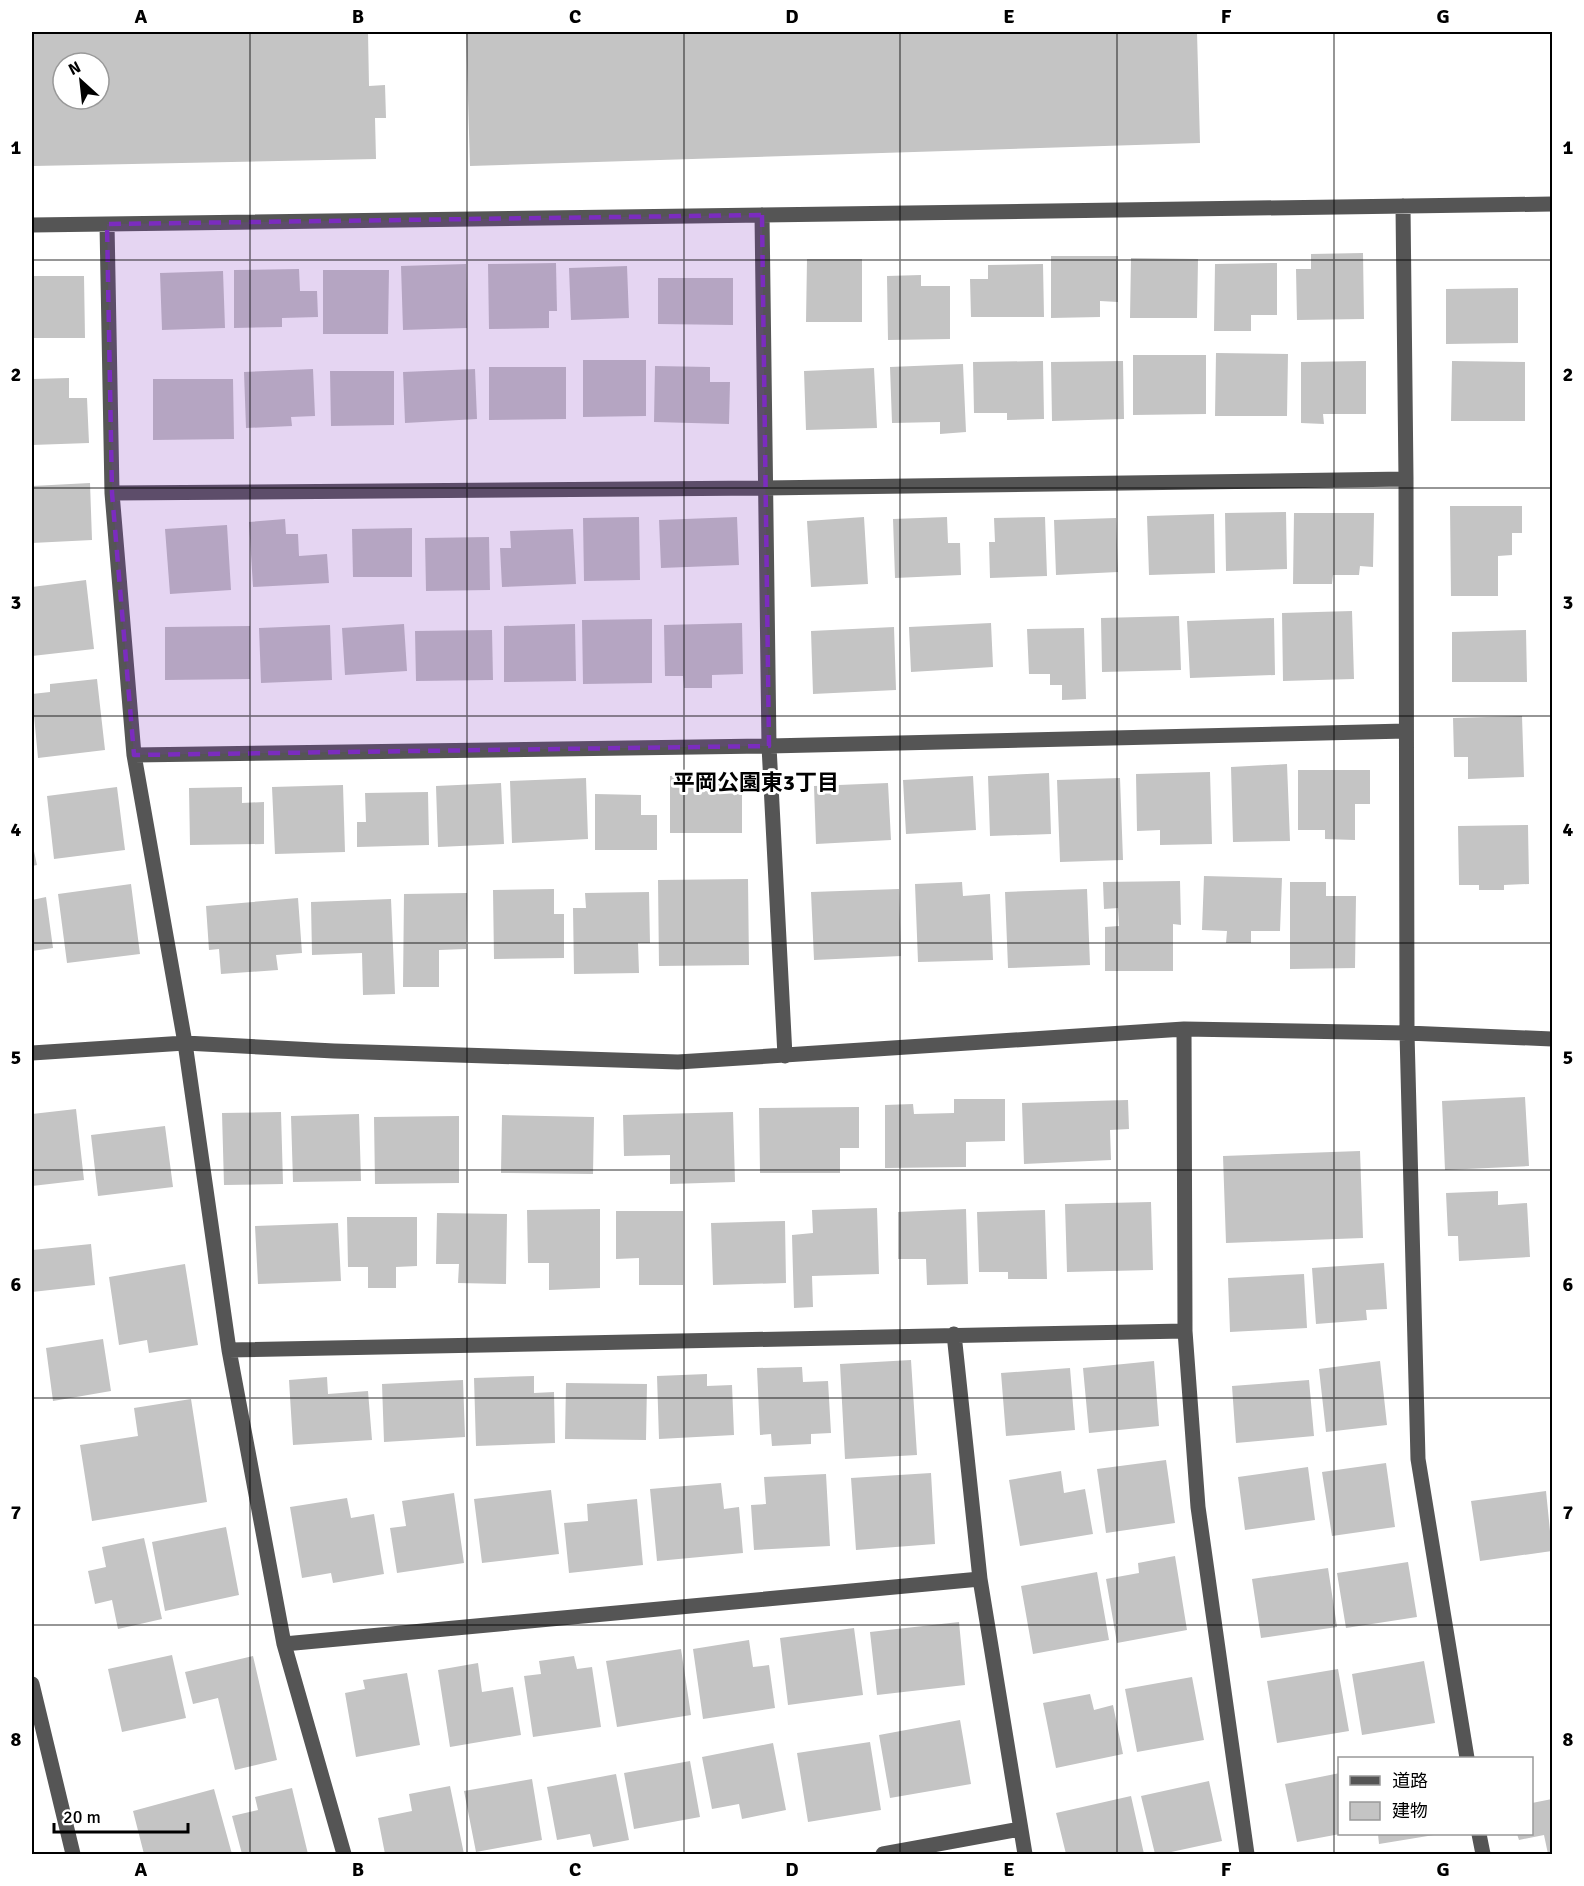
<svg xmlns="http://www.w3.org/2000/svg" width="1584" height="1886" viewBox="0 0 1584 1886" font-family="Signika,'Noto Sans JP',sans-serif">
	<rect width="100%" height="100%" fill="#fff"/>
	<path fill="#c4c4c4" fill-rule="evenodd" d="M32,32h336l1,54 16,-1 1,33h-11l1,41 -343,7zM63,63h36v36h-36z
		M466,32h731l3,111 -730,23z
		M1363,253l1,66 -67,1 -1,-51h15v-15z
		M1051,256h67v46l-18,-1v16l-49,1z
		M1131,258l67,1 -1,59h-67z
		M807,259h55v63h-56z
		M556,263l1,48h-8v17l-60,1 -1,-65z
		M1277,263v52h-26v16h-37l1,-67z
		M466,264l1,64 -64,2 -2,-64z
		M1043,264l1,53h-73l-1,-38h18v-14z
		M627,266l2,52 -58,2 -2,-52z
		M299,269l1,22h17l1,26 -36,1v9l-48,1v-58z
		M323,270h66l-1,64h-65z
		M223,271l2,57 -63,2 -2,-57z
		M921,275v11h29v53l-62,1 -1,-64z
		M32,276h52l1,62h-53z
		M658,278h75v47l-75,-1z
		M1518,288v55l-72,1v-55z
		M1216,353l72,1 -1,62h-72z
		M1133,355h73v59l-73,1z
		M583,360h63v56l-63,1z
		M1043,361l1,58 -37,1v-7h-33l-1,-51z
		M1123,361l1,58 -72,2 -1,-59z
		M1366,361v53h-43l1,10 -23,-1v-61z
		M1452,361l73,1v59h-74z
		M963,364l3,68 -26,2v-12l-48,1 -2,-56z
		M655,366l55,1v15h20l-1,42 -75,-2z
		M489,367h77v52l-77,1z
		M874,368l3,60 -71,2 -2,-59z
		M313,369l2,47 -24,1 1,9 -46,2 -2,-56z
		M475,369l2,50 -72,4 -2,-51z
		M330,371h64v54l-63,1z
		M69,378v20h18l2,45 -57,2v-66z
		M153,379h80l1,60 -81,1z
		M90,483l2,57 -60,3v-57z
		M1450,506h72v27h-10v22l-14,1v40h-47z
		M1286,512l1,57 -61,2 -1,-58z
		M1294,513h80l-1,54 -13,-1 -1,9h-26l-1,9h-39z
		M1214,514l1,59 -66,2 -2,-59z
		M639,517l1,63 -56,1 -1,-63z
		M737,517l2,48 -78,3 -2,-48z
		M864,517l4,67 -57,3 -4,-66z
		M947,517l1,26h12l1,32 -66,3 -2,-59z
		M1045,517l2,59 -57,2 -1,-36h6l-1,-24z
		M1116,518l2,54 -62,3 -2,-55z
		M285,519l1,15h12l1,22 28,-2 2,29 -76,4 -4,-65z
		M227,525l4,65 -61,4 -5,-65z
		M412,528v49h-59l-1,-48z
		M573,529l3,55 -74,3 -2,-39h11l-1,-17z
		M489,537l1,53 -64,1 -1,-53z
		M86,580l8,69 -62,7v-69z
		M1352,611l2,68 -71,2 -1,-68z
		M1179,616l2,54 -79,2 -1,-54z
		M1274,618l1,57 -85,3 -3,-57z
		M652,619v64l-69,1 -1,-64z
		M742,623l1,51 -31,1v13h-28l-1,-12h-18l-1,-51z
		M991,623l2,44 -82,5 -2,-45z
		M404,624l3,47 -62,4 -3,-47z
		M575,624l1,57 -72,1v-56z
		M330,625l2,55 -71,3 -2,-55z
		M250,626v53l-85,1v-53z
		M894,627l2,63 -83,4 -2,-63z
		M1084,628l2,71 -24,1v-15h-12v-11h-21l-2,-45z
		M492,630l1,50 -77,1 -1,-50z
		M1526,630l1,52h-75v-50z
		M97,679l8,71 -67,8 -6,-64 18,-2v-8z
		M1522,716l2,61 -56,2v-22h-14l-1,-39z
		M1287,764l3,77 -57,1 -2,-75z
		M1298,770h72v34h-15v36l-30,-1v-9h-27z
		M1210,772l2,72 -52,1v-15l-23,1 -1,-57z
		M1049,773l2,61 -61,2 -2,-60z
		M670,776h72v57h-72z
		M973,776l3,54 -70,4 -3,-54z
		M586,778l2,61 -76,4 -2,-62z
		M1120,778l3,82 -63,2 -3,-82z
		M501,783l3,61 -66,3 -2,-61z
		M888,783l3,57 -75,4 -2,-58z
		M343,785l2,67 -70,2 -3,-67z
		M117,787l8,63 -71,9 -7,-63z
		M242,787v16l22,-1v42l-74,1 -1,-57z
		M428,792l1,53 -72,2v-25h9l-1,-29z
		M595,794l46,1v20h16v35h-62z
		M1528,825l1,59 -25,1v5h-25v-5h-20l-1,-59z
		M32,842l5,23 -5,1z
		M1204,876l78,2 -2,53h-29v12h-25l1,-12 -25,-1z
		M748,879l1,86 -90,1 -1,-86z
		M1180,881l1,44 -8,-1v47h-68v-44l14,-1 -1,-18 -14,1 -1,-27z
		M962,882l1,14 27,-2 3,66 -75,2 -3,-78z
		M1290,882h36v14h30l-1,72 -65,1z
		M131,884l9,70 -73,9 -9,-69z
		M554,889v25h10v44l-70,1 -1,-69z
		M899,889l2,67 -87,4 -3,-68z
		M1087,889l3,76 -82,3 -3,-76z
		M649,892l1,51h-12l1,30 -65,1 -1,-66h13l-1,-15z
		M467,893l-1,56 -27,1v37h-36l1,-93z
		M46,897l7,51 -21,3v-51z
		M298,898l4,55 -26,2 2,15 -57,4 -2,-25 -10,1 -3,-44z
		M391,899l4,95 -32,1 -1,-42 -50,2 -1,-53z
		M1525,1097l4,69 -84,4 -3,-69z
		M954,1099h51v42l-39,1v25l-81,1v-63l28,-1 1,10 40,-1z
		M1128,1100l1,29 -19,1 1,30 -87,4 -2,-61z
		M859,1107v41h-19v25h-80l-1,-65z
		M76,1109l8,71 -52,6v-72z
		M281,1112l2,72 -59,1 -2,-72z
		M733,1112l2,70 -65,2v-29l-46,1 -1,-41z
		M359,1114l2,67 -68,1 -2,-66z
		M502,1115l92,2 -1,57 -92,-1z
		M459,1116v67l-84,1 -1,-67z
		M165,1126l8,61 -75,9 -7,-61z
		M1360,1151l3,87 -137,5 -3,-87z
		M1498,1191v14l29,-2 3,54 -71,4 -1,-25h-10l-2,-43z
		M1151,1202l2,68 -86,2 -2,-68z
		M877,1208l2,66 -67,2 1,31 -19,1 -2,-73 21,-2 -1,-23z
		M600,1209v79l-51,2v-27h-21l-1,-53z
		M966,1209l2,75 -41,1 -1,-26h-28v-47z
		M1045,1210l2,69h-39v-7h-29l-2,-60z
		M616,1211h67v74h-44v-27l-23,1z
		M437,1213l70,1 -1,70 -48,-1 1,-19h-23z
		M347,1217h70v49l-21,1v21h-28v-21h-20z
		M785,1221l1,62 -73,2 -2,-62z
		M338,1223l3,58 -83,3 -3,-58z
		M91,1244l4,41 -63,7v-42z
		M1384,1263l3,46 -21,1 1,10 -51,4 -4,-56z
		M185,1264l13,81 -49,8 -2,-13 -28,5 -10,-68z
		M1304,1274l3,54 -77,4 -2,-54z
		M103,1339l8,52 -58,10 -7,-53z
		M911,1360l6,95 -72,4 -5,-95z
		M1154,1361l5,65 -70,7 -6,-65z
		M1380,1361l7,64 -61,7 -7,-63z
		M802,1367l1,15 25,-1 3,52 -20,1v10l-39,2 -1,-12 -11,1 -3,-67z
		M1070,1368l5,62 -69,6 -5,-63z
		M707,1374v12l25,-1 2,50 -75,4 -2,-63z
		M534,1376v17l20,-1 1,51 -79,3 -2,-68z
		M327,1377l1,17 40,-3 4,49 -79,5 -4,-65z
		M463,1380l2,57 -81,5 -2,-58z
		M1309,1380l5,56 -78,7 -4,-57z
		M566,1383l81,1 -1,56 -81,-1z
		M191,1399l16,103 -115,19 -12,-76 58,-9 -4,-28z
		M1166,1460l9,63 -69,10 -9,-64z
		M1386,1463l9,64 -63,9 -10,-64z
		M1308,1467l7,53 -70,10 -7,-53z
		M1061,1471l3,22 21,-4 8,45 -73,12 -11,-66z
		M931,1473l4,71 -79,6 -5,-72z
		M826,1474l4,72 -76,4 -3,-45 15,-1 -2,-27z
		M721,1483l3,26 15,-2 4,46 -86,8 -7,-72z
		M551,1490l8,64 -77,9 -8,-64z
		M1546,1491l6,60 -72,10 -9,-60z
		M454,1493l10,70 -67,10 -7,-45 16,-2 -4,-25z
		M347,1498l4,20 23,-4 10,60 -51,9 -2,-10 -29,5 -12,-71z
		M637,1499l6,66 -74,8 -5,-50 24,-2 -1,-17z
		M226,1527l13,68 -74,16 -13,-69z
		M144,1538l18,81 -44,10 -6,-29 -17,4 -7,-33 18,-4 -4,-20z
		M1175,1556l12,74 -70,13 -11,-64 33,-6 -1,-10z
		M1408,1562l9,55 -71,11 -9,-55z
		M1328,1568l9,59 -76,11 -9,-59z
		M1097,1572l12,68 -76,14 -12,-68z
		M959,1622l6,63 -88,10 -7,-63z
		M854,1628l9,67 -75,10 -8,-67z
		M749,1640l4,27 16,-2 6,43 -72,11 -10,-70z
		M681,1649l10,66 -74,12 -11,-66z
		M172,1655l14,63 -64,14 -14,-63z
		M253,1656l24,104 -42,10 -17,-72 -25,6 -8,-32z
		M574,1656l3,13 15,-2 9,60 -68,10 -9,-61 17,-2 -2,-13z
		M1424,1661l11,62 -73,12 -10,-61z
		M478,1663l4,29 31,-5 8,48 -71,12 -12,-77z
		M1338,1669l11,62 -72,12 -10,-62z
		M407,1673l13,72 -64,12 -11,-64 20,-4 -2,-9z
		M1192,1677l12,63 -67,12 -12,-63z
		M1090,1694l4,16 19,-5 10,49 -67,14 -13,-65z
		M960,1720l11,64 -81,14 -11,-63z
		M870,1742l11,68 -73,12 -11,-69z
		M773,1743l13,67 -44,9 -3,-15 -27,5 -10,-52z
		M690,1761l10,56 -66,12 -10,-56z
		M1340,1773v61l-43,8 -12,-58z
		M616,1774l13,66 -36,7 -3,-13 -33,6 -10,-53z
		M532,1779l10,61 -66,12 -12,-61z
		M1209,1781l13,60 -60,13h-7l-14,-58z
		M450,1786l14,68h-79l-7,-36 34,-7 -3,-17z
		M292,1788l16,66h-66l-10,-38 26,-6 -3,-13z
		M214,1789l18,65h-88l-11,-43z
		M1131,1796l13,58h-78l-10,-41z
		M1552,1799v55h-4l-4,-19 -25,5 -2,-6h15v-31z
		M1378,1834h56v1l-55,9z"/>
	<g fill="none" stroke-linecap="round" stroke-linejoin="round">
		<path stroke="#555" stroke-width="15" d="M1403,206l3,273 1,554 11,426 49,299
			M762,215l7,531 16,310
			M107,224l5,269 22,262 51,288 44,307 55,294 60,210
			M32,225l1520,-21
			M112,493l652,-5 642,-9
			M134,755l635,-9 637,-15
			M1184,1029l1,302 13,176 49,347
			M32,1053l153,-10 149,8 344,11 506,-33 223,4 145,6
			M954,1334l26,245 45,275
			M229,1350l956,-19
			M284,1644l696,-65
			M32,1684l41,170
			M1479,1834l4,20
			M883,1854l137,-25"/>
	</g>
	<path fill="#7b2cbf" fill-opacity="0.2" stroke="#7b2cbf" stroke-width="4.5" stroke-dasharray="12 8" stroke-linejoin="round" d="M762,215l7,531 -635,9 -22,-262 -5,-269z"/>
	<path fill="none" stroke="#000" stroke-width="1.5" stroke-opacity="0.55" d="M250,32v1822M467,32v1822M684,32v1822M900,32v1822M1117,32v1822M1334,32v1822M32,260h1520M32,488h1520M32,716h1520M32,943h1520M32,1170h1520M32,1398h1520M32,1625h1520"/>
	<g text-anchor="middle" stroke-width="6" stroke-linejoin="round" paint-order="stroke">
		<g font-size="22" font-weight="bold" fill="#000" stroke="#fff">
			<text x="756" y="790">平岡公園東3丁目</text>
		</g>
	</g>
	<rect width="1584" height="1886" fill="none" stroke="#ffffff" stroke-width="66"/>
	<rect x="1338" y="1757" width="195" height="78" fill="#ffffff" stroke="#999999" stroke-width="1.5"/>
	<rect x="1350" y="1776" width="30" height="9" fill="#555555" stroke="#999999" stroke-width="1.5"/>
	<text x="1392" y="1787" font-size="18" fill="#000000">道路</text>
	<rect x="1350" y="1802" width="30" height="18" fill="#c4c4c4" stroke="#999999" stroke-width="1.5"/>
	<text x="1392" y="1817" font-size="18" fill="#000000">建物</text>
	<g transform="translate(81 81) rotate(333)"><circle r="28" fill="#ffffff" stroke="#999999" stroke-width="1.5"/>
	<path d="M0-4.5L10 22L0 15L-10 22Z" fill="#000000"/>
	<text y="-9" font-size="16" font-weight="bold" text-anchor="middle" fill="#000000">N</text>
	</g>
	<path d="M54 1823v9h134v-9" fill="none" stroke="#000000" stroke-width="3"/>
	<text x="63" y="1823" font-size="18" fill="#000000" stroke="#ffffff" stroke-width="4.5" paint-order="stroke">20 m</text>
	<rect x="33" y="33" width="1518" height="1820" fill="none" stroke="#000" stroke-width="2"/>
	<g font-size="20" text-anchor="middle" font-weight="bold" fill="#000">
		<text x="141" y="23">A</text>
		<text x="358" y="23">B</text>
		<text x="575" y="23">C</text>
		<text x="792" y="23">D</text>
		<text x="1009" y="23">E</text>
		<text x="1226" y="23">F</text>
		<text x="1443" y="23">G</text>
		<text x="16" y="154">1</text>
		<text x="1568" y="154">1</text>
		<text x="16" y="381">2</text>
		<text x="1568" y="381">2</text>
		<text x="16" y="609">3</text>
		<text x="1568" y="609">3</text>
		<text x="16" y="836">4</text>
		<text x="1568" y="836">4</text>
		<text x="16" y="1064">5</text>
		<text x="1568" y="1064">5</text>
		<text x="16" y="1291">6</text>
		<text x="1568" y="1291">6</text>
		<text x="16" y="1519">7</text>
		<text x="1568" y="1519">7</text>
		<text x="16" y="1746">8</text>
		<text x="1568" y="1746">8</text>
		<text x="141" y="1876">A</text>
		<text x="358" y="1876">B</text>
		<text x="575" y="1876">C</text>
		<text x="792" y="1876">D</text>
		<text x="1009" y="1876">E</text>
		<text x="1226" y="1876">F</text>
		<text x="1443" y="1876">G</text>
	</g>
</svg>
